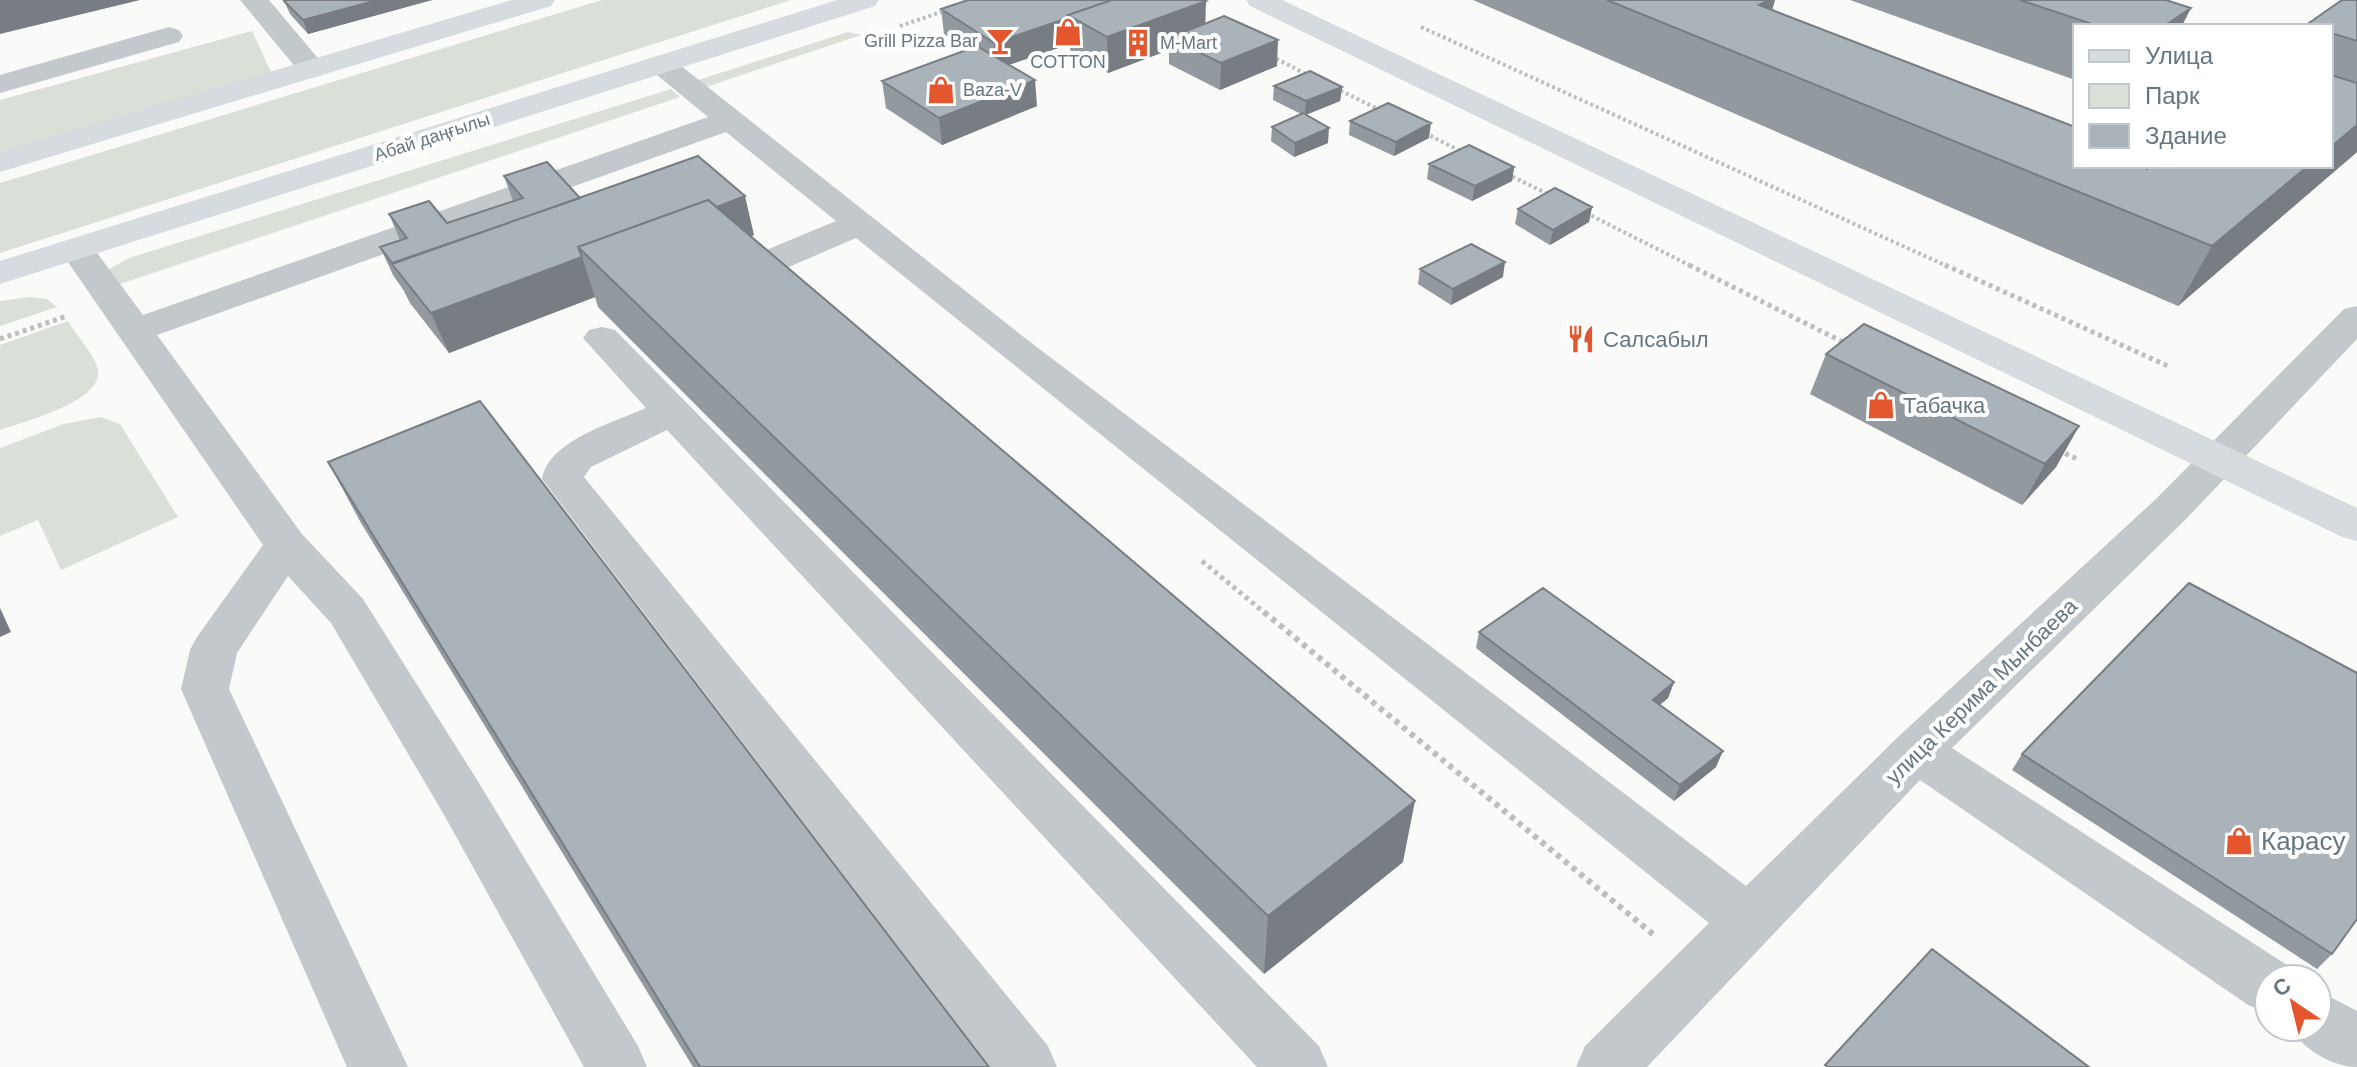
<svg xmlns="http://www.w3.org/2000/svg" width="2357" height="1067" viewBox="0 0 2357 1067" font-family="Helvetica,sans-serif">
	<rect width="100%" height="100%" fill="#fafaf8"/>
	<path fill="#dadfd7" d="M602,0h189l-791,253v-70z
		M252,31l20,43 -272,81v-55z
		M848,32l13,3 -158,53 -8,-7z
		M671,89l9,8 -590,197 -2,-5 12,-15 29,-16z
		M31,297l16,2 10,8 -57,19v-25z
		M68,321c8,14 27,34 30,49 5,32 -75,52 -98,60v-85z
		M101,417l19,7 58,93 -117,53 -23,-50 -38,16v-88l64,-24z"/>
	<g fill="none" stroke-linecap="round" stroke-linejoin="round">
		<path stroke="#bbbfc2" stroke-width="4" stroke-dasharray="3 3" stroke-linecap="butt" d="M900,26l47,-16
			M1421,27l528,240
			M1271,56l37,19
			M1335,88l45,22
			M1425,133l37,19
			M1507,174l45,22
			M1586,213l107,54"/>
		<path stroke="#bbbfc2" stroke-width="5" stroke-dasharray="4 4" stroke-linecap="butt" d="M1689,265l156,78
			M1945,265l225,102
			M0,339l67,-23
			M2058,450l19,9
			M1202,561l64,53"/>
		<path stroke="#bbbfc2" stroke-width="6" stroke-dasharray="5 5" stroke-linecap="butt" d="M1264,612l390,323"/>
		<path fill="#c3c8cc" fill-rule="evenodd" d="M240,0h29l53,63 5,6 -5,6 -10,3 -10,-3z
			M169,27l10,3 4,6 -4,6 -179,51v-18z
			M661,55l10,3 354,280 721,548 152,-149 259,-239 187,-189 13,-3v33l-170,179 -235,230 338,219 5,12h-26v34l-21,-8 -328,-225 -273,287h-71l9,-21 124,-123 -853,-685 -102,44 -13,3 -13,-3 -5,-8 5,-8 108,-45 -110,-89 -569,203 145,199 61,65 116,184 159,263 9,21h-63l-141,-254 -112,-190 -43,-47 -51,77 -8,36 179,378h-61l-166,-378 9,-39 7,-13 66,-92 -204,-296 6,-7 12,-4 12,4 54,73 565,-198 -57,-47 -5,-6 5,-6z
			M602,327l13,3 704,716 9,21h-71l-590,-637 -76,37 -7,10 464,569 9,21h-67l-448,-588c7,-39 71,-56 104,-71l-63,-70 6,-8z
			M2317,990l40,21v56c-24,0 -56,-18 -66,-40h26z"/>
		<path fill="#d6dbdf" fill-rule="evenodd" d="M512,0h43l-4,6 -551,166v-20z
			M837,0h42l-4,6 -875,278v-23z
			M1246,0h36l1075,508v33l-15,-4 -1092,-531z"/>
	</g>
	<path fill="#929a9f" d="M287,0h145l-124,34 -18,-20 -6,-13z
		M1473,0h302l-3,10 303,156h256v-140h-25l51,-26v152l-179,154z
		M1850,0h316l16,26h-107v54z
		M941,9l264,14 72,43 -57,24 -51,-26v-14l-61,23 -38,-23v-6l-61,21 28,41 -95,39 -56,-37 -4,-27 85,-31 -23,-16z
		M1274,86l68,1 -2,14 -34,14 22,28 -34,14 -23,-16 1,-14 29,-13 -28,-14z
		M1350,121l79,17 -35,18 -45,-21z
		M1429,164l85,3 -2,14 -40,20 -45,-22z
		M504,176l76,22 174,37 -3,1 652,626 -139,112 -666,-667 -3,-10 -146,56 -39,-50 -6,-12 -11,-16 -13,-28 20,-7 -11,-26 58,9 66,-22z
		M1592,207l-3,15 -39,23 -35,-21 3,-15z
		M1420,269l83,8 -52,28 -33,-21z
		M1826,354l253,72 -23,41 -34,38 -212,-111z
		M328,462l661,605h-296l-332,-544z
		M1479,632l195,50 -6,16 -8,7 56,62 -42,34 -198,-153z
		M2022,754l310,200 -15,15 -305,-199z"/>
	<path fill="#777d82" d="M0,0h140l-140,34z
		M378,0h54l-124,34 -5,-14z
		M1769,0h6l-15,50 -1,-45z
		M1206,1l-1,35 -36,2v12l-61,23 -1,-36z
		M2191,8l-9,18h-18z
		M1068,18l2,26 -74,25 -2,-26z
		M1278,40l-1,26 -57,24 1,-27z
		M1035,80l2,26 -95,39 -3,-27z
		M1342,87l-2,14 -35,14 1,-14z
		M1431,123l-2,15 -35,18 2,-14z
		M2357,125v27l-179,154 34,-60 96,-80h23v-19z
		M1329,128l-1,15 -34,14 1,-14z
		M1514,167l-2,14 -40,20 3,-15z
		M745,196l9,39 -134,52 -33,-32z
		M1592,207l-3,15 -39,23 3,-15z
		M582,257l13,40 -146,56 -18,-40z
		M1505,262l-2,15 -52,28 2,-16z
		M2079,426l-23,41 -34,38 23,-41z
		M0,608l11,24 -11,5z
		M1674,682l-6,16 -21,17 6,-15z
		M1723,751l-7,16 -42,34 6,-16z
		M1415,801l-12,61 -139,112 4,-58z"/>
	<path fill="#aab3b9" stroke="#777d82" stroke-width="2" d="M287,0h91l-75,20 -19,-19z
		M968,0h144l-44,15v3l-74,25 -53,-34z
		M1112,0h91l3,1 -99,36 -39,-22z
		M1607,0h162l-10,5 316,122v39h65l7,3 3,-3h158l-96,80z
		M2020,0h146l25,8 -27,18h-66z
		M2342,0h15v41l-26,-8v-7l-25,-1z
		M1224,16l54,24 -57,23 -52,-25z
		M977,46l58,34 -96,38 -57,-37z
		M1310,71l32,16 -36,14 -32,-15z
		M2331,75l26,8v42l-26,22z
		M1388,103l43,20 -35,19 -46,-21z
		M1303,113l26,15 -34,15 -23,-16z
		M1469,145l45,22 -39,19 -46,-22z
		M698,156l47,40 -28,11 -9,-7 -130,47 4,10 -151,56 -39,-49z
		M547,162l33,36 -188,65 -12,-16 27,-9 -18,-24 40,-13 18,22 76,-25 -19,-22z
		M1555,188l37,19 -39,23 -35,-21z
		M708,200l707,601 -147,115 -690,-669z
		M1471,244l34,18 -52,27 -33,-20z
		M1864,324l215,102 -34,38 -219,-110z
		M480,401l509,666h-289l-372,-605z
		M2189,583l168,90v246l-25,35 -310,-200z
		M1543,588l131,94 -21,18 70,51 -43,34 -201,-153z
		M1932,949l157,118h-261l-3,-2z"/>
	<defs>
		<symbol id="shop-bare" viewBox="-9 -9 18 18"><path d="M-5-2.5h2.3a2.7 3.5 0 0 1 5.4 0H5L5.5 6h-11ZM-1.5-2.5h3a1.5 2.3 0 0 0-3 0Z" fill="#e4572e" stroke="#fff" stroke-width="2.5" paint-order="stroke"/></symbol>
		<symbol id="bar-bare" viewBox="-9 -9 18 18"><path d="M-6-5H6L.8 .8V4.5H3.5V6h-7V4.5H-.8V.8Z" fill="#e4572e" stroke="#fff" stroke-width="2.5" paint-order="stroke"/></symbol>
		<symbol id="building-bare" viewBox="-9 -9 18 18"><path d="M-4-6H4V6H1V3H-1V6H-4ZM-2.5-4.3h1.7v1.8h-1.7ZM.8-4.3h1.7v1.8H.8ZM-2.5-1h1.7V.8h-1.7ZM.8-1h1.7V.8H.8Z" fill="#e4572e" stroke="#fff" stroke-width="2.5" paint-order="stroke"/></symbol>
		<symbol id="restaurant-bare" viewBox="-9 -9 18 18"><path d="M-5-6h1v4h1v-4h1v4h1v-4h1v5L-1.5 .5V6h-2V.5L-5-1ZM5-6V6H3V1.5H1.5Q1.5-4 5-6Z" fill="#e4572e" stroke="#fff" stroke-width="2.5" paint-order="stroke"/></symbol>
	</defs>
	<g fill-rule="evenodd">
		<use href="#shop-bare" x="1048" y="12" width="40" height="40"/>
		<use href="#bar-bare" x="980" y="21" width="40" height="40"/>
		<use href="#building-bare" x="1118" y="23" width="40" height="40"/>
		<use href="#shop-bare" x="921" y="70" width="40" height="40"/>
		<use href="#restaurant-bare" x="1561" y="319" width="40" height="40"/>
		<use href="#shop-bare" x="1861" y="385" width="40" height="40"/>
		<use href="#shop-bare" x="2219" y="821" width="40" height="40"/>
	</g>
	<g text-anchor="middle" stroke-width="8" stroke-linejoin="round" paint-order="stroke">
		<g font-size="18" fill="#657683" stroke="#fff" text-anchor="start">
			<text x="978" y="47" text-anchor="end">Grill Pizza Bar</text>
			<text x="1160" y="49">M-Mart</text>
			<text x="1068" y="68" text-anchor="middle">COTTON</text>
			<text x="963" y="96">Baza-V</text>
		</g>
		<g font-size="18" fill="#657683" stroke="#fff">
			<text transform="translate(432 137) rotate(-18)" y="6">Абай даңғылы</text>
		</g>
		<g font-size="22" fill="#657683" stroke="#fff" text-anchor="start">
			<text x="1603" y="347">Салсабыл</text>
			<text x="1903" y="413">Табачка</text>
		</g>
		<g font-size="22" fill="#657683" stroke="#fff">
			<text transform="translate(1981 691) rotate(-44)" y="8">улица Керима Мынбаева</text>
		</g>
		<g font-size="26" fill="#657683" stroke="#fff" text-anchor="start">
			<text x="2261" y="850">Карасу</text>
		</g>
	</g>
	<rect x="2073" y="24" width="260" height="144" fill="#ffffff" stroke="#c1c8cd" stroke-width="2"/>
	<rect x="2089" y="50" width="40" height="12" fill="#d6dbdf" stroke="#c1c8cd" stroke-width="2"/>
	<text x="2145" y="64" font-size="24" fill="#657683">Улица</text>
	<rect x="2089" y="84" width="40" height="24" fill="#dadfd7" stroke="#c1c8cd" stroke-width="2"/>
	<text x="2145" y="104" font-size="24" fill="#657683">Парк</text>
	<rect x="2089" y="124" width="40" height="24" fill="#aab3b9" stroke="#c1c8cd" stroke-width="2"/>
	<text x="2145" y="144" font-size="24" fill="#657683">Здание</text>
	<g transform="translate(2293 1003) rotate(325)"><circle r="38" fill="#ffffff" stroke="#c1c8cd" stroke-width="2"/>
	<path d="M0-6L14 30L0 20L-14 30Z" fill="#e4572e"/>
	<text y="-12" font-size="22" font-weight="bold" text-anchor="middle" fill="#657683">С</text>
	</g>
</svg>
